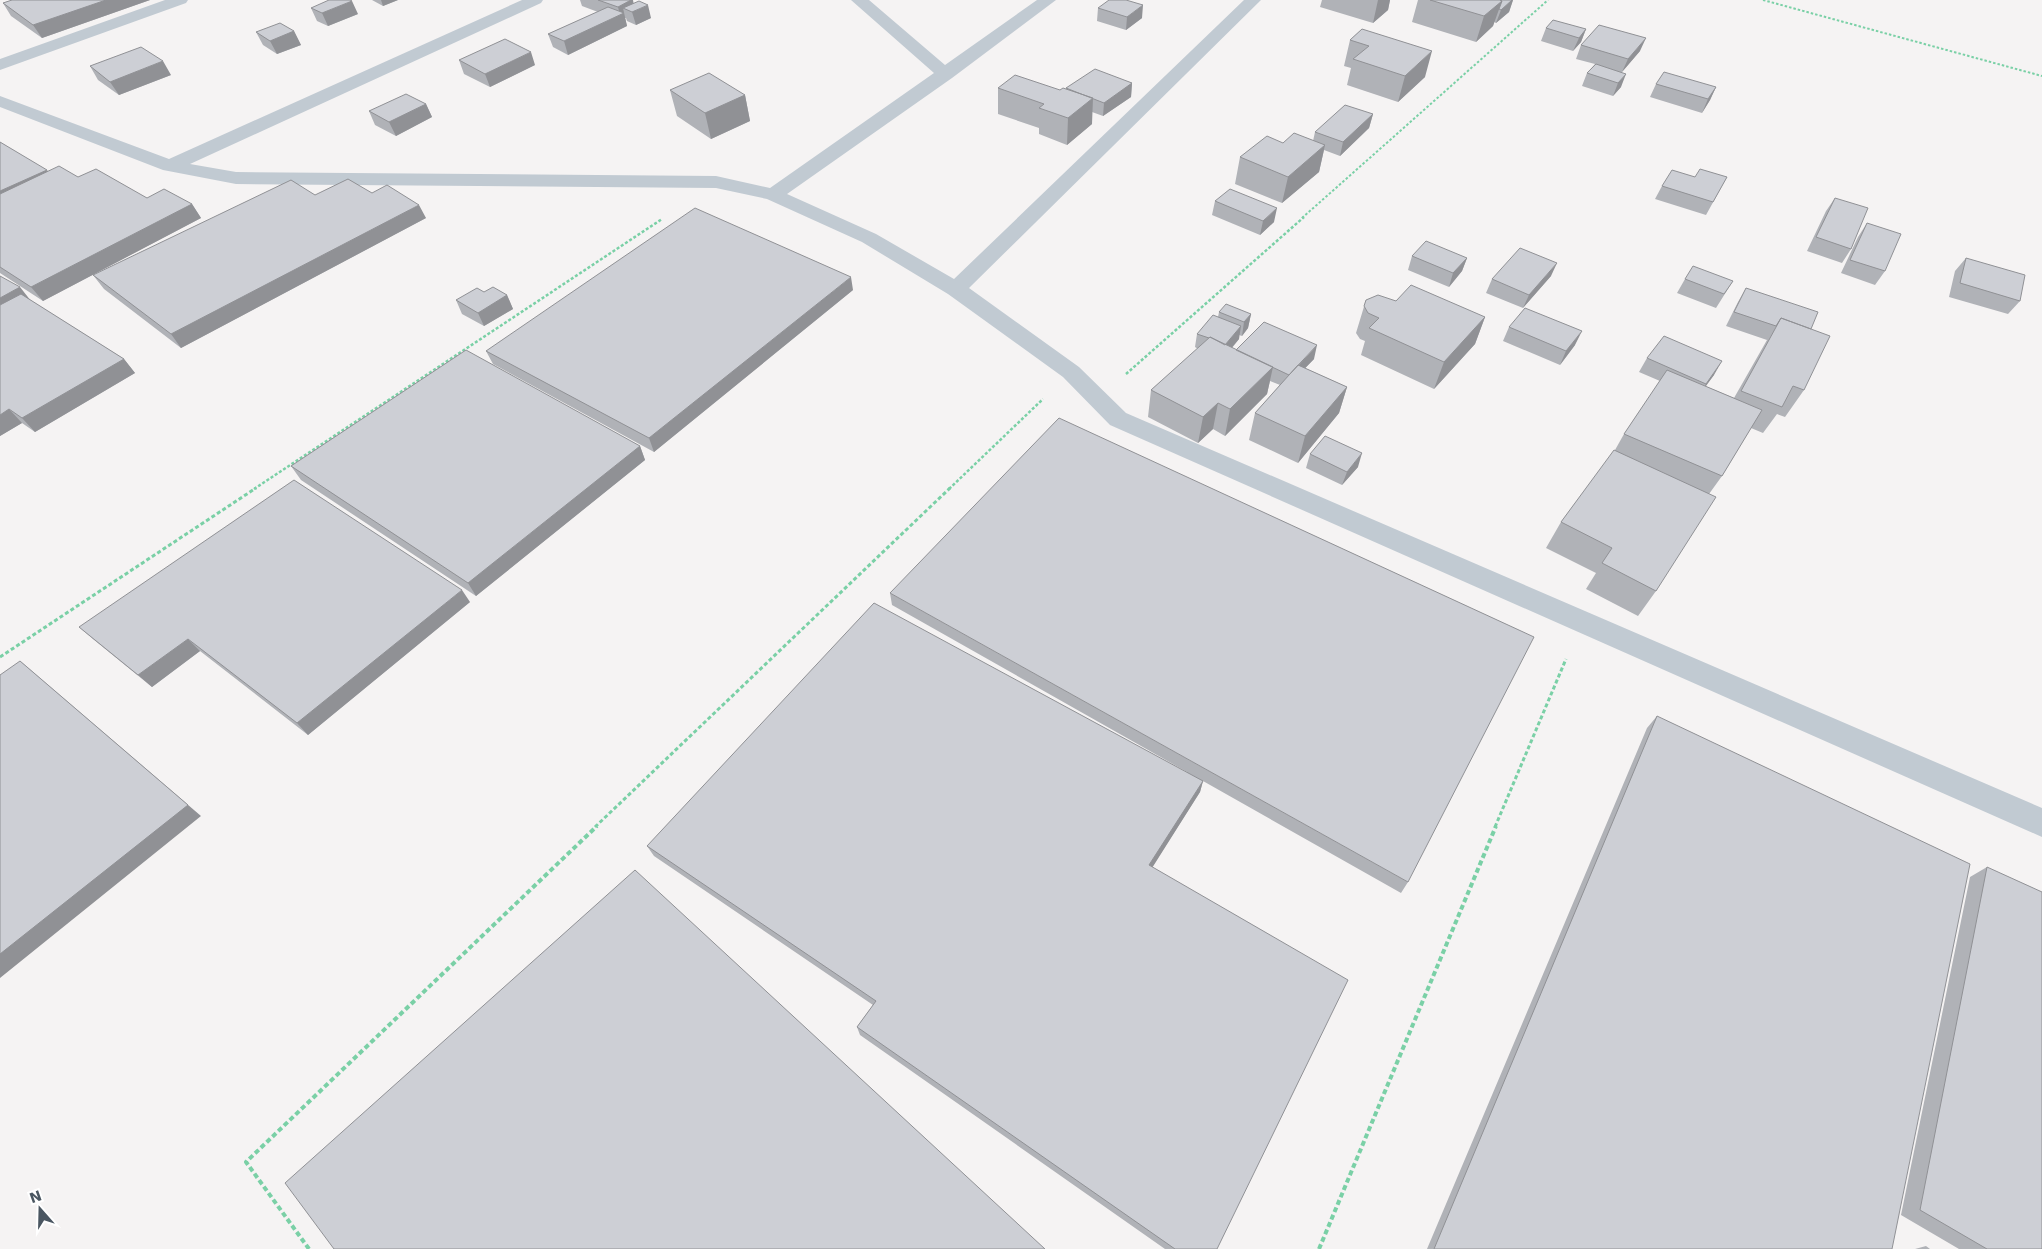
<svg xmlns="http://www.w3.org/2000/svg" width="2042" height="1249" viewBox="0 0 2042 1249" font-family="'DejaVu Sans',sans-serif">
	<rect width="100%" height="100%" fill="#f5f3f3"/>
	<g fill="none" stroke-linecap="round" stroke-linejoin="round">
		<path stroke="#7ad0a6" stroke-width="2" stroke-dasharray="2.5 2" stroke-linecap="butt" d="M1763,0l279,76
			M1302,218l246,-218"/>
		<path stroke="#7ad0a6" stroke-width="2.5" stroke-dasharray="3 2" stroke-linecap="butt" d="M1126,374l178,-157
			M254,489l408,-270
			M949,489l94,-90"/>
		<path stroke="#7ad0a6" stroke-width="3" stroke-dasharray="4 2.5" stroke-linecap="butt" d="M0,657l256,-169
			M595,827l355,-339
			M1495,827l71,-168"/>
		<path stroke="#7ad0a6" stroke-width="4" stroke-dasharray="5 3" stroke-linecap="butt" d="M309,1249l-63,-87 351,-336
			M1319,1249l177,-423"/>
		<path fill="#c1cad2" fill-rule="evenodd" d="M165,0h23l-2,3 -186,67v-11z
			M522,0h21l-2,3 -351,161 46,8 480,4 54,12 164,-115 -83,-73h18l76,65 92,-65h19l-104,78 -165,116 89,40 78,45 290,-279h17l-292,288 110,79 47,46 916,395v29l-932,-412 -47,-48 -115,-83 -86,-52 -95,-43 -51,-11 -480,-4 -73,-14 -163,-63v-11l169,63z"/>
	</g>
	<path fill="#b0b2b7" d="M12,0h138l-108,38 -31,-22 -8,-13z
		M372,0h26l-15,6z
		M580,0h53v4l18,14 -15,7 -9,-4 -1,-3h-1l2,8 -59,29 -15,-8 -5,-13 50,-22 -16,-6z
		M1322,0h68l-2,10 -15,13 -53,-16z
		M1418,0h95l-4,12 -13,11 -2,-1 -1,4 -17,16 -64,-20z
		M311,8l47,6 -30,12 -11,-5z
		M1098,8l44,10 -16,12 -29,-9z
		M1546,28l40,1 -5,13 -8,9 -32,-10z
		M1362,29l63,48 -27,25 -51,-17 4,-17 -7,-2 6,-26z
		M294,31l7,14 -24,9 -14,-9 -7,-13z
		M1581,45l59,6 -18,21 -1,15 -8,9 -31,-10 5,-13 8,-9 -19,-5z
		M459,60l76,5 -45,22 -26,-13z
		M90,66l81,9 -52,20 -21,-15z
		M1132,83l-1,14 -28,19 -11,-4v12l-25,21 -28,-11v-6l-41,-14v-26l62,2 6,-1v-1z
		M1656,84l60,3 -6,13 -8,13 -52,-16z
		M670,90l75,5 5,26 -39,18 -34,-23z
		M426,104l6,13 -36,19 -21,-11 -6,-14z
		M1373,114l-4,14 -29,28 -16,-6 -5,22 -37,31 -47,-19 5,-27 43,-14 30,-2 2,-9z
		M0,142l48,30 30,5 69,21 45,6 9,14 -158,83 -43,-28z
		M1695,177h32l-21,38 -51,-16 7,-13z
		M372,193l54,25 -245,130 -77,-59 -11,-14 222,-80z
		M1835,198l16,51 -9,14 -35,-12 19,-40z
		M1215,201l59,21 -14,13 -48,-20z
		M1867,223l18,48 -10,14 -34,-12 17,-36z
		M1412,256l55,2 -5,13 -13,16 -41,-17z
		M1966,258l54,43 -12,13 -59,-17 6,-26z
		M0,276l30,24 94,59 11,14 -100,59 -13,-9 -22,13z
		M1551,276l-28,32 -37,-15 6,-14z
		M1685,279l48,2 -17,27 -39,-15z
		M1746,288l65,41 -7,61 -19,27 -8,-3 -14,19 -12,-5 -29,48 -13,18 -53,97 -18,25 -52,-27 10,-16 -50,-25 15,-26 54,-72 9,-16 36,-53 -21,-9 8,-14 67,17 -9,11 29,12 33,-58 -41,-14 12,-24z
		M853,290l-199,162 -161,-88 -7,-13z
		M484,292l23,3 6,14 -29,17 -22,-12 -6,-14z
		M1366,300l119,17 -10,27 -41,45 -73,-34 4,-14 -5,-2 -4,-6z
		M1219,312l32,2 -3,14 -6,8 -3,-1v4l-7,9 4,2 78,9 -9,9 42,19 -8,26 -41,50 -49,-23 6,-27 25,-28 -10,-4 -3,13 -42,42 -12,-7 -15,14 -50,-26 3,-27 47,-41 -3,-2 2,-13 21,-17z
		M1509,327l66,18 -15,20 -57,-24z
		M640,446l5,14 -169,136 -175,-116 -10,-14z
		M1310,454l48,13 -16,18 -36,-17z
		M890,593l518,289 -7,11 -198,-112 -3,11 -48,75 65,382h-52l-305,-214 -3,-8 16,-22 -219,-149 -7,-10 540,-74 -295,-167z
		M470,602l-162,133 -108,-84 -48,36 -59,-48 -14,-12z
		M1657,716l235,533h-465l220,-521z
		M1987,867l55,382h-83l-58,-34 69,-338z
		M1926,1246l4,3h-15z"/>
	<path fill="#909195" d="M106,0h44l-108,38 -9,-13z
		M381,0h17l-15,6z
		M631,0h2l2,11 13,-6 3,13 -15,7 -4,-13 -9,-4 4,18 -59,29 -4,-14 56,-26 -2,-8z
		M1378,0h12l-2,10 -15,13z
		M1512,0h1l-4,12 -13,11 5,-13z
		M352,1l6,13 -30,12 -6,-13z
		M1502,1l-9,25 -17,16 8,-26z
		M1143,5l-1,13 -16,12 1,-13z
		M1586,29l-5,13 -8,9 6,-13z
		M294,31l7,14 -24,9 -7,-13z
		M1646,38l-6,13 -18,21 6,-13z
		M1432,51l-7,26 -27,25 7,-26z
		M531,52l4,13 -45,22 -5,-13z
		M163,61l8,14 -52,20 -9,-13z
		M1626,74l-5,13 -8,9 5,-13z
		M1132,83l-1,14 -28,19 1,-13z
		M1716,87l-6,13 -8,13 6,-14z
		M745,95l5,26 -39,18 -6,-26z
		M1093,98l-1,26 -25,21 1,-27z
		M426,104l6,13 -36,19 -7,-14z
		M1373,114l-4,14 -29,28 3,-14z
		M1325,145l-6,27 -37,31 6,-26z
		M47,170l10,13 -57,27v-19z
		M192,204l9,14 -158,83 -12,-14z
		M419,205l7,13 -245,130 -10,-14z
		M1277,208l-3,14 -14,13 3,-14z
		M1467,258l-5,13 -13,16 4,-14z
		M1557,263l-6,13 -28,32 6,-13z
		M851,277l2,13 -199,162 -5,-14z
		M20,287l11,14 -31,17v-20z
		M507,295l6,14 -29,17 -6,-13z
		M1251,314l-3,14 -6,8 2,-14z
		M1485,317l-10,27 -41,45 10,-27z
		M1241,326l-2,13 -17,20 3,-14z
		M1582,331l-7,14 -15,20 6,-14z
		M1317,345l-3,14 -28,29 4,-13z
		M124,359l11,14 -100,59 -13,-14z
		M1722,361l-8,14 -16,22 8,-13z
		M1273,367l-6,27 -42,42 5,-27z
		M1347,387l-8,26 -41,50 7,-27z
		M1218,403l-5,26 -15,14 5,-26z
		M9,409l13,14 -22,13v-21z
		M640,446l5,14 -169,136 -8,-13z
		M1362,453l-4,14 -16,18 5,-13z
		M462,590l8,12 -162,133 -11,-12z
		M188,639l12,12 -48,36 -14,-12z
		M20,661l181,155 -201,162v-24z
		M1203,781l-3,11 -53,84 2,-11z"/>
	<path fill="#cdcfd5" stroke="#909195" d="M12,0h94l-73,25 -30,-22z
		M329,0h21l2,1 -30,12 -11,-5z
		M598,0h33l-13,7z
		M1109,0h17l17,5 -16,12 -29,-9z
		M1430,0h70l2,1 -18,15z
		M1500,0h12l-11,10 -2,-1 3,-8z
		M639,1l9,4 -16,7 -9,-4z
		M608,7l16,6 -60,28 -16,-7z
		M1553,20l33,9 -7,9 -33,-10z
		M280,23l14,8 -24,10 -14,-9z
		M1599,25l47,13 -18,21 -47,-14z
		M1362,29l70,22 -27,25 -52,-17 16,-13 -19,-6z
		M505,39l26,13 -46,22 -26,-14z
		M141,47l22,14 -53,21 -20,-16z
		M1596,64l30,10 -8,9 -31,-10z
		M1095,69l37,14 -28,20 -38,-15z
		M1664,72l52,15 -8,12 -52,-15z
		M709,73l36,22 -40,18 -35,-23z
		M1015,75l45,15 3,-2 30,10 -25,20 -29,-10 5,-4 -46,-16z
		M406,94l20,10 -37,18 -20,-11z
		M1345,105l28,9 -30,28 -28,-10z
		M1294,133l31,12 -37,32 -48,-20 27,-21 16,7z
		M0,142l47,28 -47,21z
		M59,166l19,11 18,-8 51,29 17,-9 28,15 -161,83 -31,-20v-73z
		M1700,169l27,8 -14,25 -51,-16 10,-16 23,7z
		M348,179l24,14 15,-8 32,20 -248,129 -78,-59 198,-95 24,15z
		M1230,189l47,19 -14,13 -48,-20z
		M1835,198l33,10 -17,41 -35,-12z
		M695,208l156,69 -202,161 -163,-87z
		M1867,223l34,11 -16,37 -35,-11z
		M1426,241l41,17 -14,15 -41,-17z
		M1520,248l37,15 -28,32 -37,-16z
		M1966,258l59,17 -5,26 -60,-18z
		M1693,266l40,15 -9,13 -39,-15z
		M0,276l20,11 -20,11z
		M1411,285l74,32 -41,45 -75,-34 10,-10 -11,-5 -4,-7 2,-6 12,-5 18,6z
		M493,287l14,8 -29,18 -22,-13 21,-12 7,4z
		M1746,288l72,24 -7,17 -30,-11 -5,8 -42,-14z
		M21,294l103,65 -102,59 -13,-9 -9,6v-110z
		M1226,304l25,10 -7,8 -25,-10z
		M1525,308l57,23 -16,20 -57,-24z
		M1213,315l28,11 -16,19 -15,-8 -1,1 -12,-4z
		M1781,318l49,18 -26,54 -11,-4 -11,21 -41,-16z
		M1264,322l53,23 -28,30 -53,-25z
		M1664,336l58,25 -16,23 -59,-26z
		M1210,337l63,30 -43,42 -12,-6 -15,14 -52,-27z
		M466,350l174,96 -172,137 -177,-117z
		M1298,365l49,22 -42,49 -50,-23z
		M1667,370l95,40 -40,66 -98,-42z
		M1059,418l475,219 -126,245 -518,-289z
		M1325,436l37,17 -15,19 -37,-18z
		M1614,450l102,47 -60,94 -54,-28 10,-15 -51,-26z
		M294,480l168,110 -165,133 -109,-84 -50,36 -59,-48z
		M874,603l329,178 -54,84 199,115 -131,269h-42l-318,-222 19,-26 -229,-155z
		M20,661l168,144 -188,149v-279z
		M1657,716l313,148 -78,385h-458z
		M1987,867l55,25v357h-55l-67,-39z
		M635,870l410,379h-711l-49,-66z"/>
	<g transform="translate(40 1209) rotate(340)" stroke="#ffffff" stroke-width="4" paint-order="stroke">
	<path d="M0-4L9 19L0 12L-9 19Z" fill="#4a5661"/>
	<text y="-8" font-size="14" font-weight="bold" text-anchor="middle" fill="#4a5661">N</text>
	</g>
</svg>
